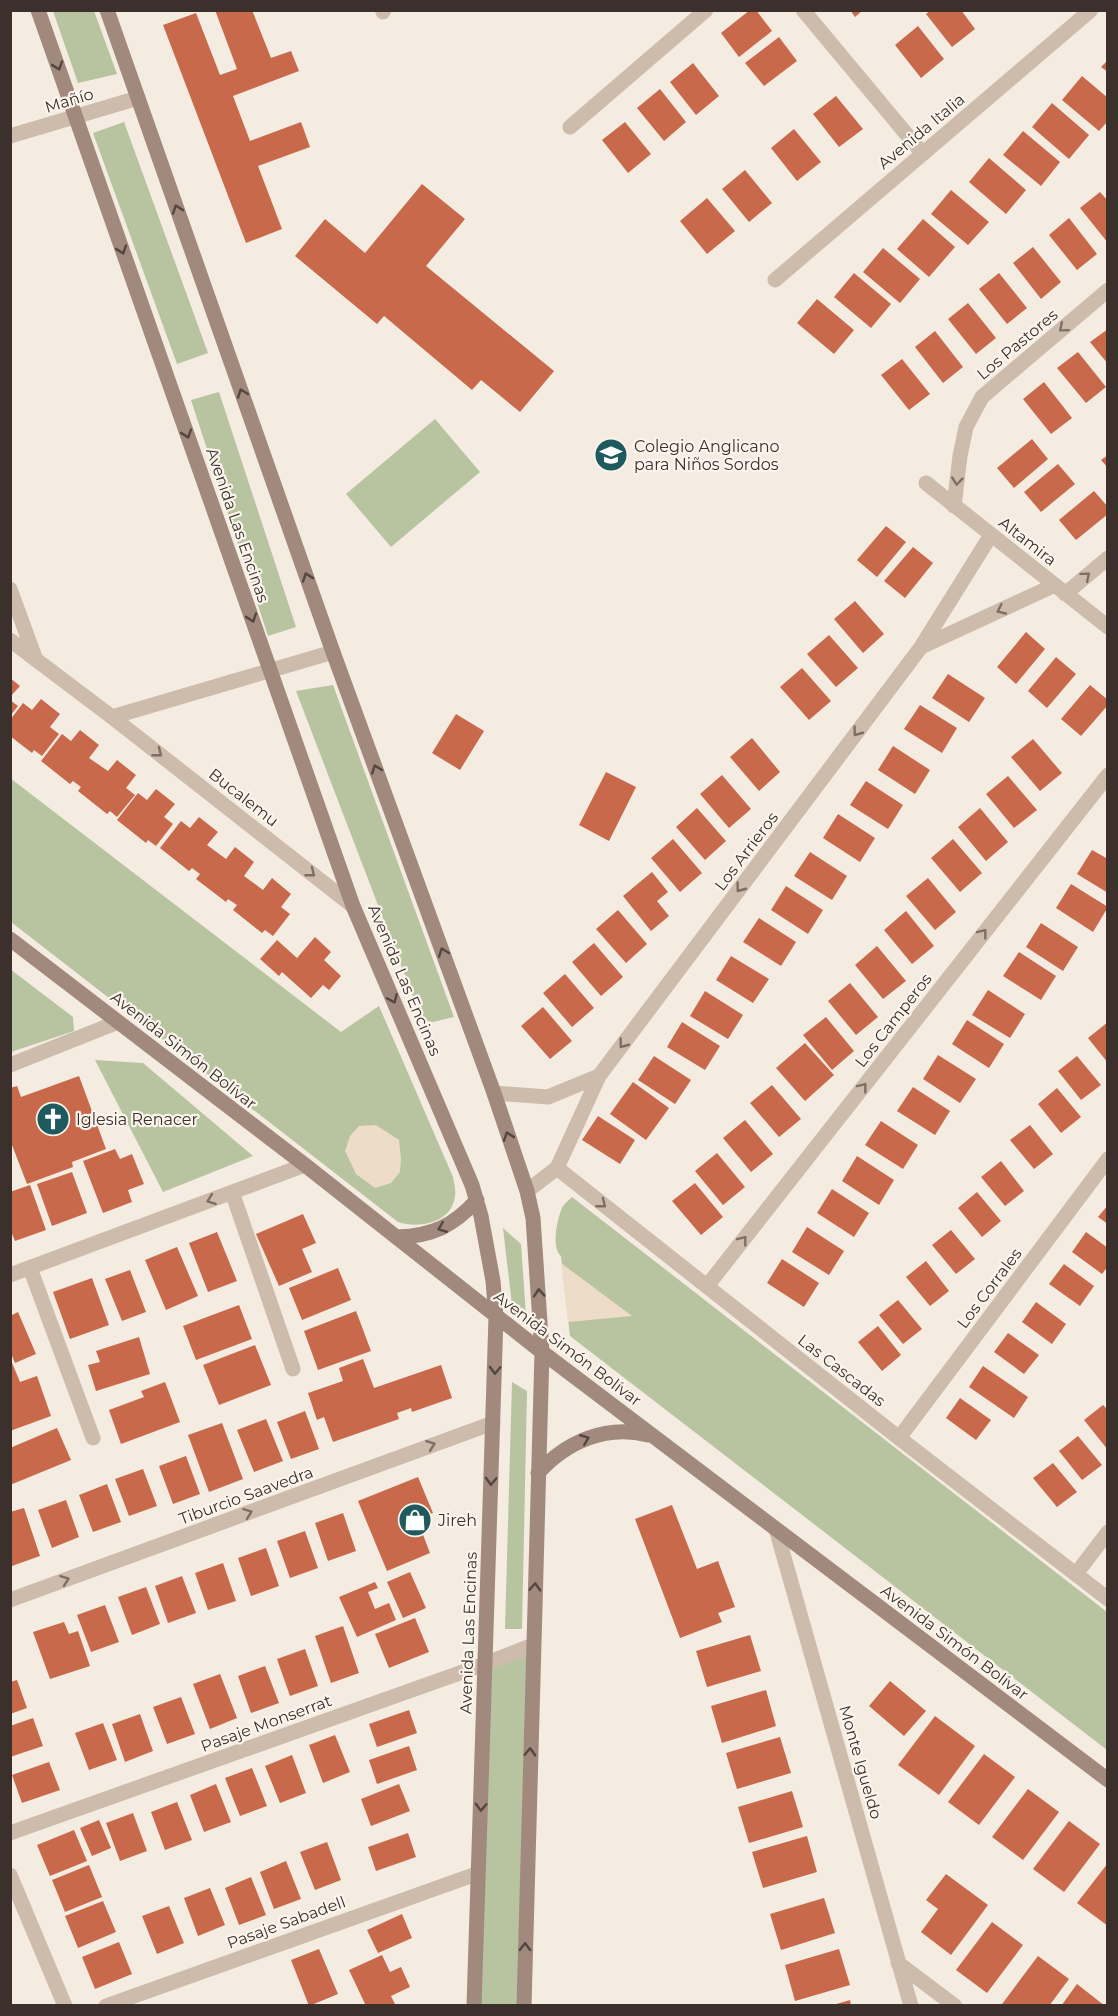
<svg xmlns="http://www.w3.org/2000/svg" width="1118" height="2016" viewBox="0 0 1118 2016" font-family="Montserrat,sans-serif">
	<rect width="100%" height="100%" fill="#f4ebe1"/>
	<path fill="#b8c4a0" d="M53,11h41l23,63 -39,9z
		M124,122l84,231 -31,11 -84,-231z
		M219,392l77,235 -28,9 -77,-236z
		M435,419l45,53 -89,75 -45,-53z
		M333,685l121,332 -21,5 -11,-2 -126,-329z
		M10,778l331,254 38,-26 74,171c1,6 3,13 2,19 -3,27 -36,33 -57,26l-387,-300z
		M10,969l63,48 1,14 -63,21z
		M95,1060l48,3 110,93 -90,36z
		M572,1197l535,415v138l-537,-414 -9,-80c-10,-9 -4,-36 1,-48 2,-4 7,-8 10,-11z
		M503,1228l18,16 5,71 -14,-10z
		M512,1382l15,9 -5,238h-17z
		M533,1645l-9,360 -50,1 11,-342z"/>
	<path fill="#ecdcc8" d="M376,1125l23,15 2,19 -1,13 -9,11 -16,5 -19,-14 -11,-23 5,-15 9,-10z
		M561,1263l71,53 -64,6z"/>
	<path fill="#c8694b" d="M215,10h37l19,48 20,-7 8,20 -66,25 17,45 51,-19 9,25 -52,19 24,63 -36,14 -83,-218 33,-12 24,62 17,-6z
		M750,10h6l16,21 -33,26 -18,-24z
		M850,10h13l-8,7z
		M931,10h30l14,19 -23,18 -26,-33z
		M918,26l26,33 -23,19 -26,-33z
		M779,37l18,24 -33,25 -19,-23z
		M1108,60v12l-7,-5z
		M693,63l26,33 -23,19 -26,-33z
		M1082,76l26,22v23l-9,10 -37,-31z
		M660,89l26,33 -22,19 -27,-33z
		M836,96l27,33 -24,18 -26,-33z
		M1052,103l37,32 -20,24 -37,-32z
		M625,122l26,32 -23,19 -26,-33z
		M794,129l27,33 -24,19 -26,-33z
		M1023,131l37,31 -19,24 -38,-31z
		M989,158l37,32 -20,24 -37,-32z
		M745,170l27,33 -23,19 -27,-33z
		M422,184l43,35 -39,47 128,105 -34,41 -39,-32 -9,10 -88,-74 -7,8 -82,-68 30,-37 40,34z
		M951,190l38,32 -21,23 -37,-31z
		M1100,192l8,9v42l-28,-35z
		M707,198l28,33 -28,23 -27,-33z
		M1069,218l28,36 -20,16 -28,-35z
		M923,219l32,28 -26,30 -32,-28z
		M1033,247l28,35 -20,17 -28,-36z
		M883,248l37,31 -20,24 -37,-31z
		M854,273l37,31 -20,24 -37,-31z
		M999,273l28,35 -20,16 -28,-35z
		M817,299l37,31 -20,24 -37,-31z
		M968,303l28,35 -20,16 -28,-35z
		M1108,329v35l-18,-22z
		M935,331l28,36 -20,16 -28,-36z
		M1078,352l28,35 -20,16 -29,-35z
		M902,359l28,35 -21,16 -28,-35z
		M1044,382l28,36 -21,16 -28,-35z
		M1032,439l16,20 -34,29 -17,-20z
		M1108,455v13l-7,-8z
		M1058,464l17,20 -34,28 -17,-20z
		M1094,491l14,16v7l-32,26 -17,-20z
		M886,526l20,16 -29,35 -20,-17z
		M913,547l20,16 -28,35 -21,-17z
		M855,601l29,33 -21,19 -29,-34z
		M1026,632l19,17 -29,35 -19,-17z
		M829,635l29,33 -22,19 -29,-33z
		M1056,657l20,17 -29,34 -19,-17z
		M802,668l29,33 -22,19 -29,-33z
		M948,674l37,24 -16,24 -37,-24z
		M10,678l10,8 -10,11z
		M1090,685l18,15v5l-27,31 -20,-17z
		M41,699l19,15 -10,13 9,7 -17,22 -8,-6 -2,3 -22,-17v-16l13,-17 9,7z
		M10,700l8,6 -8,10z
		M920,705l37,23 -15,25 -38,-24z
		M456,714l28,17 -24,39 -28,-17z
		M80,730l19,15 -10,13 19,13 9,-11 19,15 -10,13 9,7 -18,22 -7,-6 -3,3 -29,-23 3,-4 -8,-6 -3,3 -29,-23 21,-27 9,7z
		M752,738l28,34 -21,19 -29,-34z
		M1033,739l29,34 -22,18 -29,-34z
		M893,746l37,24 -15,24 -37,-24z
		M606,772l30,15 -27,54 -30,-16z
		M722,775l29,34 -22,19 -29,-34z
		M1008,776l29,34 -23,18 -28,-34z
		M866,781l37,24 -15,24 -38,-24z
		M156,789l19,15 -11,13 9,7 -17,22 -8,-6 -2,3 -29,-23 21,-27 9,7z
		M697,808l29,33 -21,19 -29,-33z
		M980,808l28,34 -22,19 -28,-34z
		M838,814l37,24 -15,24 -37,-24z
		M199,817l19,15 -11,13 19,14 9,-12 19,15 -10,14 19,14 9,-12 19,16 -10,13 9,7 -17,22 -8,-6 -3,3 -29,-23 4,-5 -9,-6 -2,3 -30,-23 4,-5 -8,-6 -3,3 -29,-23 21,-27 9,7z
		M673,839l29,34 -22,19 -29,-34z
		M953,839l29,34 -22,19 -29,-34z
		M1092,850l16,9v34l-31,-19z
		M810,852l37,24 -15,24 -38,-24z
		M652,872l16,20 -11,9 12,15 -18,15 -28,-35z
		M928,878l28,34 -21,18 -29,-34z
		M1071,884l37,23 -15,25 -37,-24z
		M786,886l37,24 -15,24 -37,-24z
		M618,910l29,34 -21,19 -30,-34z
		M906,911l28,35 -22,18 -28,-34z
		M759,918l37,24 -15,24 -38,-24z
		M1041,923l37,24 -15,24 -37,-24z
		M315,937l16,15 -7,8 17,16 -12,14 -6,-5 -12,13 -29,-26 -3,4 -19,-17 17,-19 20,18z
		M594,943l29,34 -22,19 -29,-34z
		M877,946l29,35 -23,18 -28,-34z
		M1019,952l37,24 -15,24 -38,-24z
		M731,956l38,23 -16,24 -37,-23z
		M565,974l29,34 -22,19 -29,-34z
		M850,983l28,34 -22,18 -28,-34z
		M988,990l37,24 -15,24 -38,-23z
		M705,991l38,24 -15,24 -38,-23z
		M543,1007l29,34 -22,18 -29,-33z
		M826,1017l28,34 -22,19 -29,-35z
		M967,1020l37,24 -15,24 -37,-24z
		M682,1022l38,24 -15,24 -38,-23z
		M1108,1022v41l-20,-25z
		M805,1043l29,32 -29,26 -29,-33z
		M938,1055l38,24 -16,24 -37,-24z
		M654,1056l37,24 -16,24 -37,-24z
		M1077,1056l24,29 -20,15 -23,-29z
		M79,1076l27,73 -34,13 1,5 -46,17 -15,-39h-2v-57l7,-2 4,11z
		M633,1082l36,26 -23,32 -36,-26z
		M772,1085l29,34 -22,18 -29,-34z
		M913,1087l37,24 -15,24 -38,-24z
		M1057,1088l24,29 -20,16 -23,-29z
		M598,1116l37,24 -15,24 -38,-24z
		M745,1120l28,34 -22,18 -28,-34z
		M881,1121l37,24 -15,24 -38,-24z
		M1030,1125l23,29 -19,15 -24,-29z
		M115,1149l5,10 12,-5 12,30 -16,6 4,12 -29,11 -20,-52z
		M717,1153l28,34 -22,18 -28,-34z
		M857,1156l37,24 -15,25 -37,-24z
		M1001,1161l23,30 -19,15 -24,-29z
		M72,1172l15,41 -35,13 -15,-42z
		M695,1183l28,34 -22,18 -29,-34z
		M30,1185l16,45 -31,11 -5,-12v-37z
		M832,1189l37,24 -15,24 -37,-24z
		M977,1192l24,29 -19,16 -24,-29z
		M1108,1205v19l-10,-7z
		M303,1214l13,29 -14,6 10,23 -33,14 -23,-52z
		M807,1227l37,24 -15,24 -37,-23z
		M951,1230l24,29 -19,15 -24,-29z
		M217,1232l20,49 -29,11 -19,-49z
		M1086,1232l22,16v18l-6,8 -30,-22z
		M177,1247l21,49 -32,14 -21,-50z
		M782,1259l37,24 -15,24 -37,-24z
		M926,1261l23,30 -19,15 -24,-29z
		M1064,1264l30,22 -14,20 -31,-22z
		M338,1268l13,32 -49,20 -13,-32z
		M130,1270l16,42 -24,9 -17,-42z
		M92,1278l17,47 -39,14 -17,-47z
		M898,1300l24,29 -19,15 -24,-29z
		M1036,1302l30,22 -14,20 -30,-22z
		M239,1305l13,34 -56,21 -13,-34z
		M356,1311l15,40 -53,19 -14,-39z
		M18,1312l18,42 -21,9 -5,-12v-35z
		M878,1326l23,29 -19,16 -24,-29z
		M1008,1333l31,22 -15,19 -30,-22z
		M139,1337l11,37 -54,17 -8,-26 12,-3 -4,-11z
		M255,1345l16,40 -52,20 -16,-40z
		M10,1358l10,24 17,-6 14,40 -41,15z
		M363,1359l11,29 67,-23 11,33 -40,14 -1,-4 -14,5 2,6 -66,23 -9,-25 -7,3 -9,-27 35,-12 -4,-13z
		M983,1366l45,31 -14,21 -45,-31z
		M165,1382l15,40 -59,22 -12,-34 35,-13 -3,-6z
		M960,1398l31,22 -15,20 -30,-22z
		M1103,1405l5,5v40l-24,-30z
		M305,1411l14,38 -28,10 -14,-37z
		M266,1419l17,42 -29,11 -17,-42z
		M222,1423l21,56 -34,13 -21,-57z
		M57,1428l14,32 -61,25v-37z
		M1078,1436l24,29 -20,15 -23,-29z
		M186,1456l14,38 -27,10 -14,-38z
		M1053,1463l24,29 -20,15 -24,-29z
		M143,1469l14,37 -28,10 -14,-37z
		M418,1477l15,36 -16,6 13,34 -43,18 -29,-70z
		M107,1484l14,38 -28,10 -14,-37z
		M66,1500l13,37 -27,11 -14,-38z
		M672,1505l25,64 21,-8 17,46 -17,6 4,9 -42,16 -45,-119z
		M24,1508l16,48 -28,10 -2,-54z
		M343,1513l13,38 -28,10 -13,-38z
		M305,1531l13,37 -28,10 -13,-37z
		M266,1548l13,38 -28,10 -13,-38z
		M223,1563l13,38 -28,9 -13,-37z
		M410,1572l16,36 -23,10 -16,-36z
		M182,1576l14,37 -28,10 -13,-37z
		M375,1582l3,6 -10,4 7,17 14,-6 7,17 -39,17 -18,-40z
		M146,1587l14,37 -28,11 -14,-38z
		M105,1605l14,37 -28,10 -14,-37z
		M415,1618l14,34 -40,16 -14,-34z
		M64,1622l5,12 9,-3 12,35 -40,13 -17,-47z
		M343,1626l16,47 -28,10 -16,-47z
		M750,1635l11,36 -54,16 -11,-36z
		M305,1649l13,37 -28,10 -13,-37z
		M265,1666l14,37 -28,10 -13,-37z
		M220,1674l17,44 -27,11 -17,-45z
		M17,1680l10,28 -17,6v-32z
		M890,1681l36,30 -22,25 -35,-30z
		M766,1690l10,36 -54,17 -11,-37z
		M181,1697l14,37 -28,10 -14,-37z
		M409,1710l8,23 -40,14 -8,-23z
		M140,1714l13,37 -28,11 -13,-38z
		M935,1716l40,30 -36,49 -41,-30z
		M33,1718l10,28 -33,11v-31z
		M103,1723l14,37 -28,10 -14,-37z
		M335,1735l15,37 -27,11 -14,-38z
		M780,1737l11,36 -54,16 -11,-36z
		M409,1746l8,24 -40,14 -8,-24z
		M984,1754l31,23 -36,48 -31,-23z
		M292,1755l14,38 -26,10 -15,-37z
		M49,1762l11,28 -38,13 -10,-28z
		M252,1768l15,38 -27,10 -15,-38z
		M216,1784l15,38 -27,10 -14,-37z
		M399,1784l11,27 -39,15 -10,-27z
		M1028,1789l31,23 -36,48 -31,-23z
		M792,1791l11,36 -54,16 -11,-36z
		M177,1802l15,38 -27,10 -14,-38z
		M133,1813l14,38 -27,10 -14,-38z
		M99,1820l12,28 -19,8 -12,-28z
		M1069,1821l31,23 -36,48 -31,-23z
		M74,1830l13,31 -37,15 -13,-31z
		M408,1833l8,24 -40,14 -8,-24z
		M807,1836l10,36 -54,16 -11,-36z
		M327,1842l14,38 -26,10 -15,-38z
		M286,1861l15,38 -27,10 -14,-37z
		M1108,1863v63l-31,-23z
		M89,1865l13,32 -37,15 -13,-32z
		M946,1874l42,31 -37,50 -30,-23 17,-23 -12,-9z
		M251,1877l15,38 -27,10 -14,-37z
		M210,1888l15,37 -27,11 -14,-38z
		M824,1898l11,35 -54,17 -11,-36z
		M103,1901l13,31 -38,16 -13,-32z
		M169,1906l15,37 -27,11 -15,-38z
		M402,1914l10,24 -34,15 -11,-23z
		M992,1922l31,23 -36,48 -31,-23z
		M119,1942l13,32 -37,15 -13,-32z
		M319,1949l19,45 -29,12 -18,-46z
		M839,1949l11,36 -55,16 -10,-36z
		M382,1955l8,17 11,-5 9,20 -19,9 5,10h-30l-17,-36z
		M1038,1956l31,23 -20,27h-44l-3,-2z
		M1077,1984l28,22h-44z
		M850,2000l1,6h-18v-1z"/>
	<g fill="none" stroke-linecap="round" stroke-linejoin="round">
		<path stroke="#cdbbac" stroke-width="15" d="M803,10l120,144
			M383,12l1,-2
			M570,127l136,-117
			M10,136l128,-38
			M775,280l316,-270
			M926,483l182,144
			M954,506l6,-50 6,-29 16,-30 126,-107
			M10,589l26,71
			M1065,594l43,-36
			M10,640l102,77 241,189
			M921,647l70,-112
			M112,717l221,-65
			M10,1065l108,-43
			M494,1093l54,4 51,-21
			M557,1168l342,270 209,161
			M527,1191l30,-23 42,-92 322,-429 134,-62
			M232,1192l61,177
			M30,1268l63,170
			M10,1275l295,-110
			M707,1286l401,-511
			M899,1438l209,-279
			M776,1529l135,477
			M1076,1574l32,-42
			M10,1600l483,-177
			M10,1833l475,-169 48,-19
			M10,1875l55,131
			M898,1963l57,43
			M106,2006l373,-133"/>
		<path stroke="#a18a7d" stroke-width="15" d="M38,10l315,896 119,279 9,31 12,65 3,36 -22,689
			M107,10l226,642 161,441 33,98 6,27 9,134 -18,654
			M10,939l295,226 237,187 566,428
			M397,1237c36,-1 56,-11 80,-37
			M538,1473c28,-31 68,-49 110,-38"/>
	</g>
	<defs><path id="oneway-chevron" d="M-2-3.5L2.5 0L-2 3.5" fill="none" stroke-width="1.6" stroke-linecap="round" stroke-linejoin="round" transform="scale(1.5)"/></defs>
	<g stroke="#544640">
		<use href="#oneway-chevron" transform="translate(58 66) rotate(71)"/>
		<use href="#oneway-chevron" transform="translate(177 209) rotate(-109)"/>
		<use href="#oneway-chevron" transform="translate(122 250) rotate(71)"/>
		<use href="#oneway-chevron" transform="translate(242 393) rotate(-110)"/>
		<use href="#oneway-chevron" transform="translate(187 434) rotate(71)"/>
		<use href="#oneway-chevron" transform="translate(307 577) rotate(-109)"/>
		<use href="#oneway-chevron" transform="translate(252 618) rotate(71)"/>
		<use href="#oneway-chevron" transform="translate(376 769) rotate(-110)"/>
		<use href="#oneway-chevron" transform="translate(443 952) rotate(-110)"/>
		<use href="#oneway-chevron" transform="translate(393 999) rotate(67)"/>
		<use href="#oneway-chevron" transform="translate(508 1136) rotate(-109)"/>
		<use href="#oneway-chevron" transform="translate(442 1228) rotate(158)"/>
		<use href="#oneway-chevron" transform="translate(539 1293) rotate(-94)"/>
		<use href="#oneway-chevron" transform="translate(495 1370) rotate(92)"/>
		<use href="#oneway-chevron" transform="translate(585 1439) rotate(-22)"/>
		<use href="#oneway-chevron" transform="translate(491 1481) rotate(92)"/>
		<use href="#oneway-chevron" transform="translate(535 1587) rotate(-88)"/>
		<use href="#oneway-chevron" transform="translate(530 1752) rotate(-88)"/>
		<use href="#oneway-chevron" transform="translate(481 1807) rotate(92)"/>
		<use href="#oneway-chevron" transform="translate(525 1947) rotate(-89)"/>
	</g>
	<g stroke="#7d6f65">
		<use href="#oneway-chevron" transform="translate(1063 328) rotate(140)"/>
		<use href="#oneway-chevron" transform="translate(957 481) rotate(96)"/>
		<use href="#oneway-chevron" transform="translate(1086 576) rotate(-40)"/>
		<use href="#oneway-chevron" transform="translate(1001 610) rotate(155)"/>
		<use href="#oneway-chevron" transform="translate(857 732) rotate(127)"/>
		<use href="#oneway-chevron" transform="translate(158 753) rotate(38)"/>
		<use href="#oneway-chevron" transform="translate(311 873) rotate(38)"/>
		<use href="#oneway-chevron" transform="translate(740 888) rotate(127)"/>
		<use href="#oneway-chevron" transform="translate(983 933) rotate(-52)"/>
		<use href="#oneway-chevron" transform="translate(623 1044) rotate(127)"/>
		<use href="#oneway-chevron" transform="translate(863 1087) rotate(-52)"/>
		<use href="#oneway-chevron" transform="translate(211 1200) rotate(160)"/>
		<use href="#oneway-chevron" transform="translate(602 1204) rotate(38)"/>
		<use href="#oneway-chevron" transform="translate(743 1240) rotate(-52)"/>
		<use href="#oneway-chevron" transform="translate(431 1445) rotate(-20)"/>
		<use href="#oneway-chevron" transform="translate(248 1513) rotate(-20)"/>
		<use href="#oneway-chevron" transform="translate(65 1580) rotate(-20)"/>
	</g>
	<defs>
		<symbol id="school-disc" viewBox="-11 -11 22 22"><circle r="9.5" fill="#1f5a5e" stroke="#fbf5ee"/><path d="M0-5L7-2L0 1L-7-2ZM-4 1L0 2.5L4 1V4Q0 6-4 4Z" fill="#fff"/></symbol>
		<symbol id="church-disc" viewBox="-11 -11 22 22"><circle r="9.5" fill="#1f5a5e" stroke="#fbf5ee"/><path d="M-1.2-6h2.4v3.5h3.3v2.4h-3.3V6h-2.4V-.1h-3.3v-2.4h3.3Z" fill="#fff"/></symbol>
		<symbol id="shop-disc" viewBox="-11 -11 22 22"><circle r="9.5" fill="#1f5a5e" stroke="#fbf5ee"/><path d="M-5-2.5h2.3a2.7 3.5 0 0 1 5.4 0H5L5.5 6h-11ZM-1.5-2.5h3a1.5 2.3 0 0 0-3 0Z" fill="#fff"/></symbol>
	</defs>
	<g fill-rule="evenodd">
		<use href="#school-disc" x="592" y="436" width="38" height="38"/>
		<use href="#church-disc" x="34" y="1100" width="38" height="38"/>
		<use href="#shop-disc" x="396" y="1501" width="38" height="38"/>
	</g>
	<g text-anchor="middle" stroke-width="4.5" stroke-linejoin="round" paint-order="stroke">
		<g font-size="16" fill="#3b302b" stroke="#fbf5ee">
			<text transform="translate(69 100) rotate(-17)" y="6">Mañío</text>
			<text transform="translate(921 131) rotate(-40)" y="6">Avenida Italia</text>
			<text transform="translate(1017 344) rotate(-40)" y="6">Los Pastores</text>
			<text transform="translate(238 525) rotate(71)" y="6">Avenida Las Encinas</text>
			<text transform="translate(1028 541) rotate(38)" y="6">Altamira</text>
			<text transform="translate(244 797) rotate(38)" y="6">Bucalemu</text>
			<text transform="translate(746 851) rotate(-53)" y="6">Los Arrieros</text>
			<text transform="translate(405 980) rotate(67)" y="6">Avenida Las Encinas</text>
			<text transform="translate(893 1020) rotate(-52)" y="6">Los Camperos</text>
			<text transform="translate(184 1050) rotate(38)" y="6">Avenida Simón Bolívar</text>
			<text transform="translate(989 1288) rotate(-53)" y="6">Los Corrales</text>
			<text transform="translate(568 1348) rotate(37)" y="6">Avenida Simón Bolívar</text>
			<text transform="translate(842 1370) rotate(38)" y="6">Las Cascadas</text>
			<text transform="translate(246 1495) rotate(-20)" y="6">Tiburcio Saavedra</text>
			<text transform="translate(468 1633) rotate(-88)" y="6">Avenida Las Encinas</text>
			<text transform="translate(955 1642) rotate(37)" y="6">Avenida Simón Bolívar</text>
			<text transform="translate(266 1723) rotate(-20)" y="6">Pasaje Monserrat</text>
			<text transform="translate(861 1762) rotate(74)" y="6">Monte Igueldo</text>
			<text transform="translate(286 1922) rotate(-20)" y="6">Pasaje Sabadell</text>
		</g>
		<g font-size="16" fill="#3b302b" stroke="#fbf5ee" text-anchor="start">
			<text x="634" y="452">Colegio Anglicano<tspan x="634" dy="18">para Niños Sordos</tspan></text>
			<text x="76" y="1125">Iglesia Renacer</text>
			<text x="438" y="1526">Jireh</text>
		</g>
	</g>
	<rect width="1118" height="2016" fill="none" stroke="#3b302b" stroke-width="24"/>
</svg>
